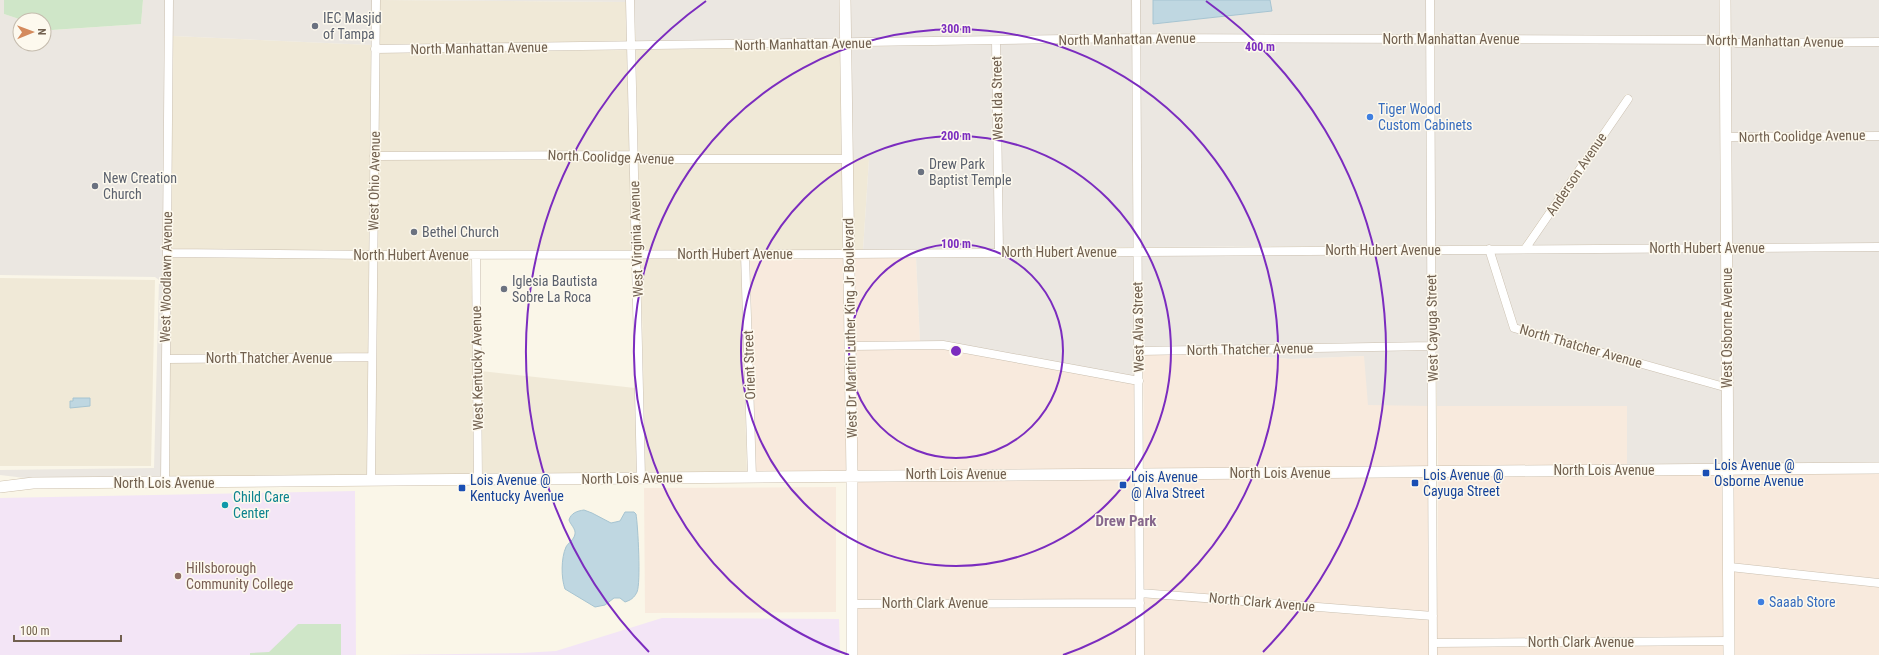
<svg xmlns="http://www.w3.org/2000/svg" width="1879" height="655" viewBox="0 0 1879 655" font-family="'Roboto Condensed',sans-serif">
	<rect width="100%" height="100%" fill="#faf6e8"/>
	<path fill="#f0e9d7" d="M380,0l246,2 1,41 -248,3z
		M173,36l198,9 -2,206 -198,-2z
		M737,48l104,3 2,104h-200l-5,-2 -2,-103z
		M628,50l2,101 -252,1 1,-99z
		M851,158l18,1 -6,91h-10z
		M378,159h252l3,91 -256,1z
		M638,162h205l2,88h-204z
		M171,257l198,2 -1,95 -198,1z
		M641,257l100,1 6,215 -102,1z
		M377,259h93l2,38 2,180 -99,1z
		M0,278l155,2 -4,186h-151z
		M368,361l-1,117 -198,-1 1,-115z
		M481,371l154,17 2,86 -154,3z"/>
	<path fill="#f8eadd" d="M916,257l4,85h-66l-1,-84z
		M845,258l3,213 -92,2 -6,-212z
		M943,349l192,35v85l-279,2 -2,-121z
		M1215,353l76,6 73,-3 65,50v62l-285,1 -1,-115z
		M1437,406h190v60l-189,2z
		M1879,471v108l-145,-15 -3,-91z
		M1723,473l2,165 -288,1 1,-164z
		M1429,475v137l-285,-23v-112z
		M1135,477l1,122 -281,1 1,-121z
		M836,487v125l-191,1 -1,-125z
		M1734,571l145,16v68h-146z
		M1144,597l285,23v35h-285z
		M1136,606v49h-280l-1,-48z
		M1725,645v10h-288v-9z"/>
	<path fill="#ebe7e1" d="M0,0h4v14l18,6h-2v24h24v-17l9,3 88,-6 2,-24h22l-4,477 -128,2 -33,-4v-5l154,-2 5,-188 -4,-3 -155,-2z
		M173,0h199l-1,45 -198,-9z
		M380,0h246v2z
		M634,0h207v40l-205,3z
		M849,0h283v35l-282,4z
		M1140,0h13v24l118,-13 -1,-11h156v35h-286z
		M1434,0h287v36l-286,-1z
		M1729,0h150v38l-142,1 -8,-2z
		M1132,42l1,205 -130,1 -3,-204z
		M1140,42h286l1,204 -286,1z
		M1435,43l286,1 2,200 -191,1 101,-147 -7,-4 -104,151 -87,1z
		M992,44l3,204 -132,2 6,-91 -18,-1 -1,-111z
		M1730,45l149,1v86l-149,1z
		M1879,139v104l-148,1 -1,-104z
		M1879,250v214l-148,2v-215z
		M1723,251v131l-206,-57 -23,-72z
		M1486,253l24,76 3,2 211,59 -1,76h-96v-60h-190l-2,-152z
		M1427,254l1,88 -285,5 -2,-92z
		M1133,255l2,121 -215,-34 -4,-85z
		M1428,350l1,56 -61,-1 -4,-49 -73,3 -76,-6z"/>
	<path fill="#f3e5f6" d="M355,491l1,164h-356v-157z
		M662,618l177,1 1,36h-454l136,-2 34,-2z"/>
	<path fill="#cfe6c8" d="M4,0h139l-2,24 -89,6 -8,-3v-7h-22l-18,-6z
		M298,624h43v31h-91v-2l19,-1z"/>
	<path fill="#bfd7e1" stroke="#a6c4d1" d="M1153,0h117l2,11 -119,13z
		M73,398h17v8l-20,2v-7h3z
		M584,510l8,3 19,10 9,-2 5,-9h9l2,2c2,12 5,69 1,78 -3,6 -6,8 -12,10l-5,-4h-6l-9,7 -10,2 -30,-18c-4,-11 -4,-31 1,-42 2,-4 8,-7 9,-13 1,-5 -5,-10 -6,-14 2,-7 8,-9 15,-10z"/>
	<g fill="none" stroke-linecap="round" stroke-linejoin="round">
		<defs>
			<path id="street" d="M630,0l11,478
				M1136,0l4,655
				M1430,0l3,655
				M996,41l3,211
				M375,49l761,-11 589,2 11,3 143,-1
				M1726,137l153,-1
				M374,156l260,-1 7,4h206
				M1489,249l25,79 214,60
				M1525,249l103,-150
				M167,253l206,2 476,-1 1030,-7
				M745,254l7,223
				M476,255l2,225
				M850,346l93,-1 196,36
				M1139,351l293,-5
				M166,359l206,-2
				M371,481l5,-481
				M165,483l4,-483
				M1730,567l149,16
				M1140,593l293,23
				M851,604l289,-1
				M1433,643l296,-2"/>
			<path id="secondary" d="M845,0l7,475v180
				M1725,0l4,655
				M0,487l33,-4 1846,-15"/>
		</defs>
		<use href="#street" stroke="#cabfaf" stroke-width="9"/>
		<use href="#secondary" stroke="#cdc0ad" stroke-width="12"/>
		<use href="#street" stroke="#fff" stroke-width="8"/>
		<use href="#secondary" stroke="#fff" stroke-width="11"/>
	</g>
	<g fill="none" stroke="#7b2cbf" stroke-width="2">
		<circle cx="956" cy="351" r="107"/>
		<circle cx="956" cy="351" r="215"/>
		<path d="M849 655A322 322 0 1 1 1063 655"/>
		<path d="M649 652A430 430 0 0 1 706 1M1206 1A430 430 0 0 1 1263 652"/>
	</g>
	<g fill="#6b7280" stroke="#fdf9ee" stroke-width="1.5">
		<circle cx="315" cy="26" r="4"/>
		<circle cx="921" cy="172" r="4"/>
		<circle cx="95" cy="186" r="4"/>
		<circle cx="414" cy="232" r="4"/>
		<circle cx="504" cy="289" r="4"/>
	</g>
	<g fill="#3f7fe0" stroke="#fdf9ee" stroke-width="1.5">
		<circle cx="1370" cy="117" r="4"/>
		<circle cx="1761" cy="602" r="4"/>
	</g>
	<g fill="#1a4fb4" stroke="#fdf9ee" stroke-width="1.5">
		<rect x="1702" y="469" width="8" height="8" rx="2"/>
		<rect x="1411" y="479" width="8" height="8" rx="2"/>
		<rect x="1119" y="481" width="8" height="8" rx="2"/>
		<rect x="458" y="484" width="8" height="8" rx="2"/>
	</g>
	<circle fill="#0f9aa8" stroke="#fdf9ee" stroke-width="1.5" cx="225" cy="505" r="4"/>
	<circle fill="#8d6e63" stroke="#fdf9ee" stroke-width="1.5" cx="178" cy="576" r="4"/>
	<g text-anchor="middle" stroke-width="3" stroke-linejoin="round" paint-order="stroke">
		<g font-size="14" fill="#5b616d" stroke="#fdf9ee" text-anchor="start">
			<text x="323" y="23">IEC Masjid<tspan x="323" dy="16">of Tampa</tspan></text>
			<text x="929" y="169">Drew Park<tspan x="929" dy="16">Baptist Temple</tspan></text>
			<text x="103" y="183">New Creation<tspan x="103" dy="16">Church</tspan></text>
			<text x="422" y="237">Bethel Church</text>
			<text x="512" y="286">Iglesia Bautista<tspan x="512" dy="16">Sobre La Roca</tspan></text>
		</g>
		<g font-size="14" fill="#71604f" stroke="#fdf9ee">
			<text transform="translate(1127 39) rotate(-1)" y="5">North Manhattan Avenue</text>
			<text x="1451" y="44">North Manhattan Avenue</text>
			<text transform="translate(1775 41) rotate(1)" y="5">North Manhattan Avenue</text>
			<text transform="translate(803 44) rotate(-1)" y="5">North Manhattan Avenue</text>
			<text transform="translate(479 48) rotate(-1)" y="5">North Manhattan Avenue</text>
			<text transform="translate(997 98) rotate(-91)" y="5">West Ida Street</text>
			<text transform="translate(1802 136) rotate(-1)" y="5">North Coolidge Avenue</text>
			<text transform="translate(611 157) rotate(2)" y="5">North Coolidge Avenue</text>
			<text transform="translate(1576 174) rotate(-56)" y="5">Anderson Avenue</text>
			<text transform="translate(374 181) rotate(-89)" y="5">West Ohio Avenue</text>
			<text transform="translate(636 239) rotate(-92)" y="5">West Virginia Avenue</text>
			<text x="1707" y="253">North Hubert Avenue</text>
			<text x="1383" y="255">North Hubert Avenue</text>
			<text x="1059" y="257">North Hubert Avenue</text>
			<text x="735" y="259">North Hubert Avenue</text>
			<text x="411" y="260">North Hubert Avenue</text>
			<text transform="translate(166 277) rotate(-89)" y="5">West Woodlawn Avenue</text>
			<text transform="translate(1138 327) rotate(-91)" y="5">West Alva Street</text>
			<text transform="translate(850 328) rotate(-91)" y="5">West Dr Martin Luther King Jr Boulevard</text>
			<text transform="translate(1432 328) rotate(-91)" y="5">West Cayuga Street</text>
			<text transform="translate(1727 328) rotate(-90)" y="5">West Osborne Avenue</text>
			<text transform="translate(1581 346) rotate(16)" y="5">North Thatcher Avenue</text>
			<text transform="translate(1250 349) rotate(-1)" y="5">North Thatcher Avenue</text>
			<text x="269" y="363">North Thatcher Avenue</text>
			<text transform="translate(749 365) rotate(-92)" y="5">Orient Street</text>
			<text transform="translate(477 368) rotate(-91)" y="5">West Kentucky Avenue</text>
			<text x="1604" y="475">North Lois Avenue</text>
			<text x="1280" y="478">North Lois Avenue</text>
			<text x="956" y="479">North Lois Avenue</text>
			<text transform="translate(632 478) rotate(-1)" y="5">North Lois Avenue</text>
			<text x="164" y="488">North Lois Avenue</text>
			<text transform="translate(1262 602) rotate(5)" y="5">North Clark Avenue</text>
			<text x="935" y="608">North Clark Avenue</text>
			<text x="1581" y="647">North Clark Avenue</text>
		</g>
		<g font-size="14" fill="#366cbe" stroke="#fdf9ee" text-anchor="start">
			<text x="1378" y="114">Tiger Wood<tspan x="1378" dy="16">Custom Cabinets</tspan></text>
			<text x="1769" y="607">Saaab Store</text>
		</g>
		<g font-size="14" fill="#164399" stroke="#fdf9ee" text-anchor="start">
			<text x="1714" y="470">Lois Avenue @<tspan x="1714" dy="16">Osborne Avenue</tspan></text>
			<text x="1423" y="480">Lois Avenue @<tspan x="1423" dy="16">Cayuga Street</tspan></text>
			<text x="1131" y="482">Lois Avenue<tspan x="1131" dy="16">@ Alva Street</tspan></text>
			<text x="470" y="485">Lois Avenue @<tspan x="470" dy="16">Kentucky Avenue</tspan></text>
		</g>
		<g font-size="14" fill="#0d838f" stroke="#fdf9ee" text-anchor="start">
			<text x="233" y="502">Child Care<tspan x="233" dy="16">Center</tspan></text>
		</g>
		<g font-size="14" fill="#785e54" stroke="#fdf9ee" text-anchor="start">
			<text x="186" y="573">Hillsborough<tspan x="186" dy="16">Community College</tspan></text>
		</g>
		<g font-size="15" font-weight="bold" fill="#86678c" stroke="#fdf9ee">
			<text x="1126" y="526">Drew Park</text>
		</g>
	</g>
	<circle cx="956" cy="351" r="6" fill="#7b2cbf" stroke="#fdf9ee" stroke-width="2"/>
	<g font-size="12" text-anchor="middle" font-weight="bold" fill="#7b2cbf" stroke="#fdf9ee" stroke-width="3" stroke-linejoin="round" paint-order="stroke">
		<text x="956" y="33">300 m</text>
		<text x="1260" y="51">400 m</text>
		<text x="956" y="140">200 m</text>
		<text x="956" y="248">100 m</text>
	</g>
	<g transform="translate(32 32) rotate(89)"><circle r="19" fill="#fdf9ee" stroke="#c5bcae"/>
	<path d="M0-3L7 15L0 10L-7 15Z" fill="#d48a5d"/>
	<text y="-6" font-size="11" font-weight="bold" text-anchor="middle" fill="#71604f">N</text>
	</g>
	<path d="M14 635v6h107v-6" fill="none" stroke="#71604f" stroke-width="2"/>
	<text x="20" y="635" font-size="12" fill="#71604f" stroke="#fdf9ee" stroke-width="3" paint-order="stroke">100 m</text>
</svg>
